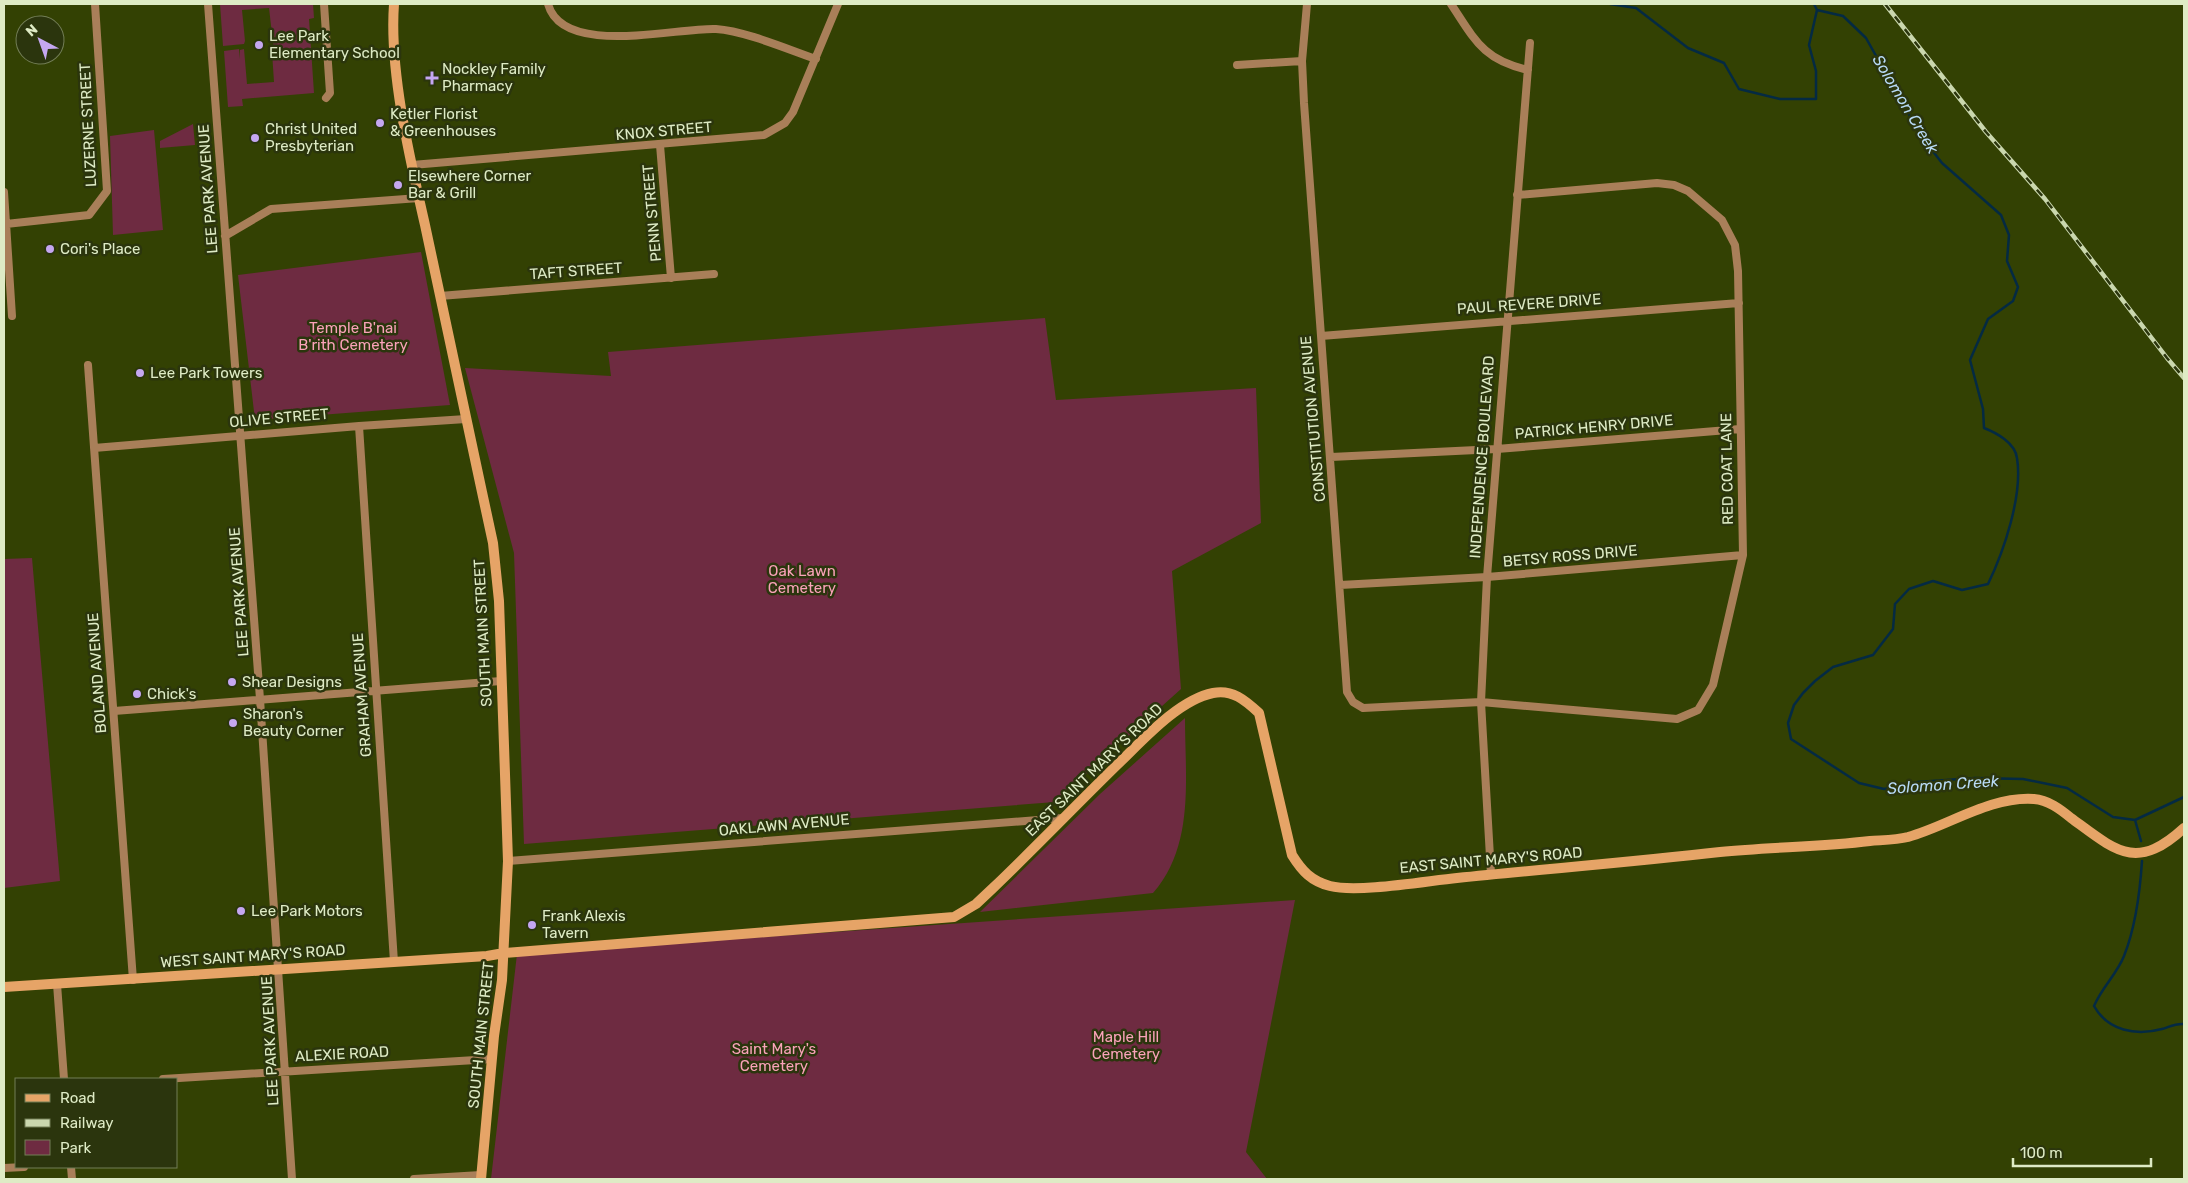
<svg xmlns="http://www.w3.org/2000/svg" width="2188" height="1183" viewBox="0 0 2188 1183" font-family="Rubik,sans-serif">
	<rect width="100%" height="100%" fill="#334103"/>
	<path fill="#6e2b41" d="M220,4h93l1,14 -5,1 5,74 -72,6 1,7 -15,1 -4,-56 15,-2 1,10v-9l4,-1 3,35 27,-2 -2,-30 2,-1 -5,-43 -27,2 3,31 -1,3 -21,2z
		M193,124l2,21 -35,3v-7z
		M154,130l9,100 -50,5 -3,-99z
		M421,252l29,153 -195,15 -17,-145z
		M1045,318l11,82 200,-12 5,135 -89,48 9,118 -126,113 -531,42 -10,-291 -49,-185 146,8 -3,-24z
		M32,558l28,323 -56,7v-329z
		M1185,718c0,60 10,127 -32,175l-173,19 120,-118z
		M1295,900l-49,252 21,27h-776l26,-225z"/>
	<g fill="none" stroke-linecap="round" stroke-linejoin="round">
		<path stroke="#042a43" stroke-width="2.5" d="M1610,4l26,4 52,40 36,15 15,26 41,10h36v-28l-7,-26 8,-35
			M1814,4l3,6
			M1817,10l26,6 23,22 55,98 21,27 59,52 8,20 -2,26 11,26 -5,14 -25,18 -18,41 13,49 1,19c13,5 31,15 33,30 6,37 -13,93 -29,126l-26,6 -29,-9 -24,8 -14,15 -2,25 -20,26 -40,12 -18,14 -12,12 -9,12 -6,18 3,16 68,44 25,6 34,-7 57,-4 48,1 44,9 46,29 22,3 49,-23
			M2135,820l6,21
			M2142,861c-2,31 -6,65 -18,95 -7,18 -22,31 -30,50 14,25 42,30 68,23 7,-2 14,-6 22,-5"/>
		<path stroke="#a97f59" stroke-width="8" d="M208,4l52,695 32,480
			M324,4l6,89 -4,5
			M548,4c15,54 129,23 168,25 29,2 71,20 100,30
			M1307,4l-5,57 2,42 43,589 6,10 10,6 118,-6 196,17 21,-9 15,-25 30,-130 -5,-284 -3,-26 -13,-25 -34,-29 -14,-6 -17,-2 -140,12
			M1451,4c24,36 32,56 77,66
			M1237,65l65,-4
			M660,145l11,133
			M412,165l352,-30 21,-12 8,-11 45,-108
			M4,192l8,124
			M6,224l83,-9 18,-24 -12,-187
			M225,236l46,-27 148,-11
			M440,296l274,-22
			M1321,336l418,-33
			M88,365l45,615
			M359,426l35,536
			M94,448l265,-22 107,-7
			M1331,457l166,-8 243,-20
			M1340,585l147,-8 256,-22
			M114,711l387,-30
			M508,861l555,-43
			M1491,874l-10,-172 6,-125 43,-534
			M57,984l7,95
			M163,1079l329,-20
			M71,1167l1,12
			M4,1168l20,-1
			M414,1179l67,-4"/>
		<path stroke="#e6a467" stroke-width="10" d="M394,4c-5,67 16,155 31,221 19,89 38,178 57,267l11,51 6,58 9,260 -6,119 -8,56 -13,143
			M4,987l483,-31 17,-3 450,-36 22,-13 17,-16c42,-40 82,-82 124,-123 25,-24 61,-65 96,-72 19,-4 32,7 46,20l33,142c10,16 19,26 38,31 28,7 96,-5 127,-8 88,-9 175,-16 263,-26 50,-5 100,-5 150,-11 13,-1 26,-1 38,-4 40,-11 82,-41 126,-38 14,1 26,10 37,19 45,33 65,54 113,10"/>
		<defs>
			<path id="rail" d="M1885,4l101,128 59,67 122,159 17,20"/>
		</defs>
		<use href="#rail" stroke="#cad7ae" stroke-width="4.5"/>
		<use href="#rail" stroke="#2b350d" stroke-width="2.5" stroke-dasharray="8" stroke-linecap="butt"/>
	</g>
	<g fill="#c5a7f1" stroke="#2b350d" stroke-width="2">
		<circle cx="259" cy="45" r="5"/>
		<path d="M429.5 70.5h5v5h5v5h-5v5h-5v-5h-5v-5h5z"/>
		<circle cx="380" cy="123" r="5"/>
		<circle cx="255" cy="138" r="5"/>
		<circle cx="398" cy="185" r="5"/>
		<circle cx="50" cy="249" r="5"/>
		<circle cx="140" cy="373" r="5"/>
		<circle cx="232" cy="682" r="5"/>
		<circle cx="137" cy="694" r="5"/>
		<circle cx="233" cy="723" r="5"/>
		<circle cx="241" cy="911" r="5"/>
		<circle cx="532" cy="925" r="5"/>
	</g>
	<g text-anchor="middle" stroke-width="5" stroke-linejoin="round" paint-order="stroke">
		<g font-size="15" fill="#deebc5" stroke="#2b350d" text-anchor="start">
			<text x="269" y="41">Lee Park<tspan x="269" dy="17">Elementary School</tspan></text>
			<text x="442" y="74">Nockley Family<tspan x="442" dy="17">Pharmacy</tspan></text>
			<text x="390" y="119">Ketler Florist<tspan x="390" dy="17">&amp; Greenhouses</tspan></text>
			<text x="265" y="134">Christ United<tspan x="265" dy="17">Presbyterian</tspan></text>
			<text x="408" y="181">Elsewhere Corner<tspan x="408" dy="17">Bar &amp; Grill</tspan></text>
			<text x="60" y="254">Cori's Place</text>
			<text x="150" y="378">Lee Park Towers</text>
			<text x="242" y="687">Shear Designs</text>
			<text x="147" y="699">Chick's</text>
			<text x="243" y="719">Sharon's<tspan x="243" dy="17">Beauty Corner</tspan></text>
			<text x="251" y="916">Lee Park Motors</text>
			<text x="542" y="921">Frank Alexis<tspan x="542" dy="17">Tavern</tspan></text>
		</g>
		<g font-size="15" fill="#deebc5" stroke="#2b350d">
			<text transform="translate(88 125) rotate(-93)" y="5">LUZERNE STREET</text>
			<text transform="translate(664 131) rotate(-5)" y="5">KNOX STREET</text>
			<text transform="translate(208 189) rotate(-94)" y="5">LEE PARK AVENUE</text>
			<text transform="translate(652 213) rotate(-95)" y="5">PENN STREET</text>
			<text transform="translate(576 271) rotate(-4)" y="5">TAFT STREET</text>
			<text transform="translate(1529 304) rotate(-4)" y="5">PAUL REVERE DRIVE</text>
			<text transform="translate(279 418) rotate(-5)" y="5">OLIVE STREET</text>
			<text transform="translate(1313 419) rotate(-95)" y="5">CONSTITUTION AVENUE</text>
			<text transform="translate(1594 427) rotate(-5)" y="5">PATRICK HENRY DRIVE</text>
			<text transform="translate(1482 457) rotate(-86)" y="5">INDEPENDENCE BOULEVARD</text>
			<text transform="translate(1727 469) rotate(-91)" y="5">RED COAT LANE</text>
			<text transform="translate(1570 556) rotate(-5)" y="5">BETSY ROSS DRIVE</text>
			<text transform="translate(239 592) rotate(-94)" y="5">LEE PARK AVENUE</text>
			<text transform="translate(483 633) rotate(-93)" y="5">SOUTH MAIN STREET</text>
			<text transform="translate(97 673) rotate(-94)" y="5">BOLAND AVENUE</text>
			<text transform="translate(362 695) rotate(-94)" y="5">GRAHAM AVENUE</text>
			<text transform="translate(1094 770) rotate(-44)" y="5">EAST SAINT MARY'S ROAD</text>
			<text transform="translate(784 825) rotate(-5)" y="5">OAKLAWN AVENUE</text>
			<text transform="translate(1491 860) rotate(-5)" y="5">EAST SAINT MARY'S ROAD</text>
			<text transform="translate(253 956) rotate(-4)" y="5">WEST SAINT MARY'S ROAD</text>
			<text transform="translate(481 1035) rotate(-84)" y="5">SOUTH MAIN STREET</text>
			<text transform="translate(270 1041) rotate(-93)" y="5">LEE PARK AVENUE</text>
			<text transform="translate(342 1054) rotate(-3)" y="5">ALEXIE ROAD</text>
		</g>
		<g font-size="15" fill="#faa2b9" stroke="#2b350d">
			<text x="353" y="333">Temple B'nai<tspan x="353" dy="17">B'rith Cemetery</tspan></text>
			<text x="802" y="576">Oak Lawn<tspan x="802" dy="17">Cemetery</tspan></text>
			<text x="1126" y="1042">Maple Hill<tspan x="1126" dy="17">Cemetery</tspan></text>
			<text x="774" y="1054">Saint Mary's<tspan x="774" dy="17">Cemetery</tspan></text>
		</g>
		<g font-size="16" font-style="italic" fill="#b8daf6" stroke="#2b350d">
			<text transform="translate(1906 104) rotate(59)" y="6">Solomon Creek</text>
			<text transform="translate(1943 784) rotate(-4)" y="6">Solomon Creek</text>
		</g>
	</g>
	<rect width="2188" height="1183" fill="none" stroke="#deebc5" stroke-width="10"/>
	<rect x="15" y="1078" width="162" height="90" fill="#2b350d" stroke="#737e57"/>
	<rect x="25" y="1094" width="25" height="8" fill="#e6a467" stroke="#737e57"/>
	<text x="60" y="1103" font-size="15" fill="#deebc5">Road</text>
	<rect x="25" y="1119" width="25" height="8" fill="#cad7ae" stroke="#737e57"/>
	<text x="60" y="1128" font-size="15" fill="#deebc5">Railway</text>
	<rect x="25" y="1140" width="25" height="15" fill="#6e2b41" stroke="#737e57"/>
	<text x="60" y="1153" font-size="15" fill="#deebc5">Park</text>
	<g transform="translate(40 40) rotate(319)"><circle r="24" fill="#2b350d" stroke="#737e57"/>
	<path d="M0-4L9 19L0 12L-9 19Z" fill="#c5a7f1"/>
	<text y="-8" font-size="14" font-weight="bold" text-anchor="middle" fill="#deebc5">N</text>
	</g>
	<path d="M2013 1158v8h138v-8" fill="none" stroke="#deebc5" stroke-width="2.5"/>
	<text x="2020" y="1158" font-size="15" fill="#deebc5" stroke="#2b350d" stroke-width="4" paint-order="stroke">100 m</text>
</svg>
